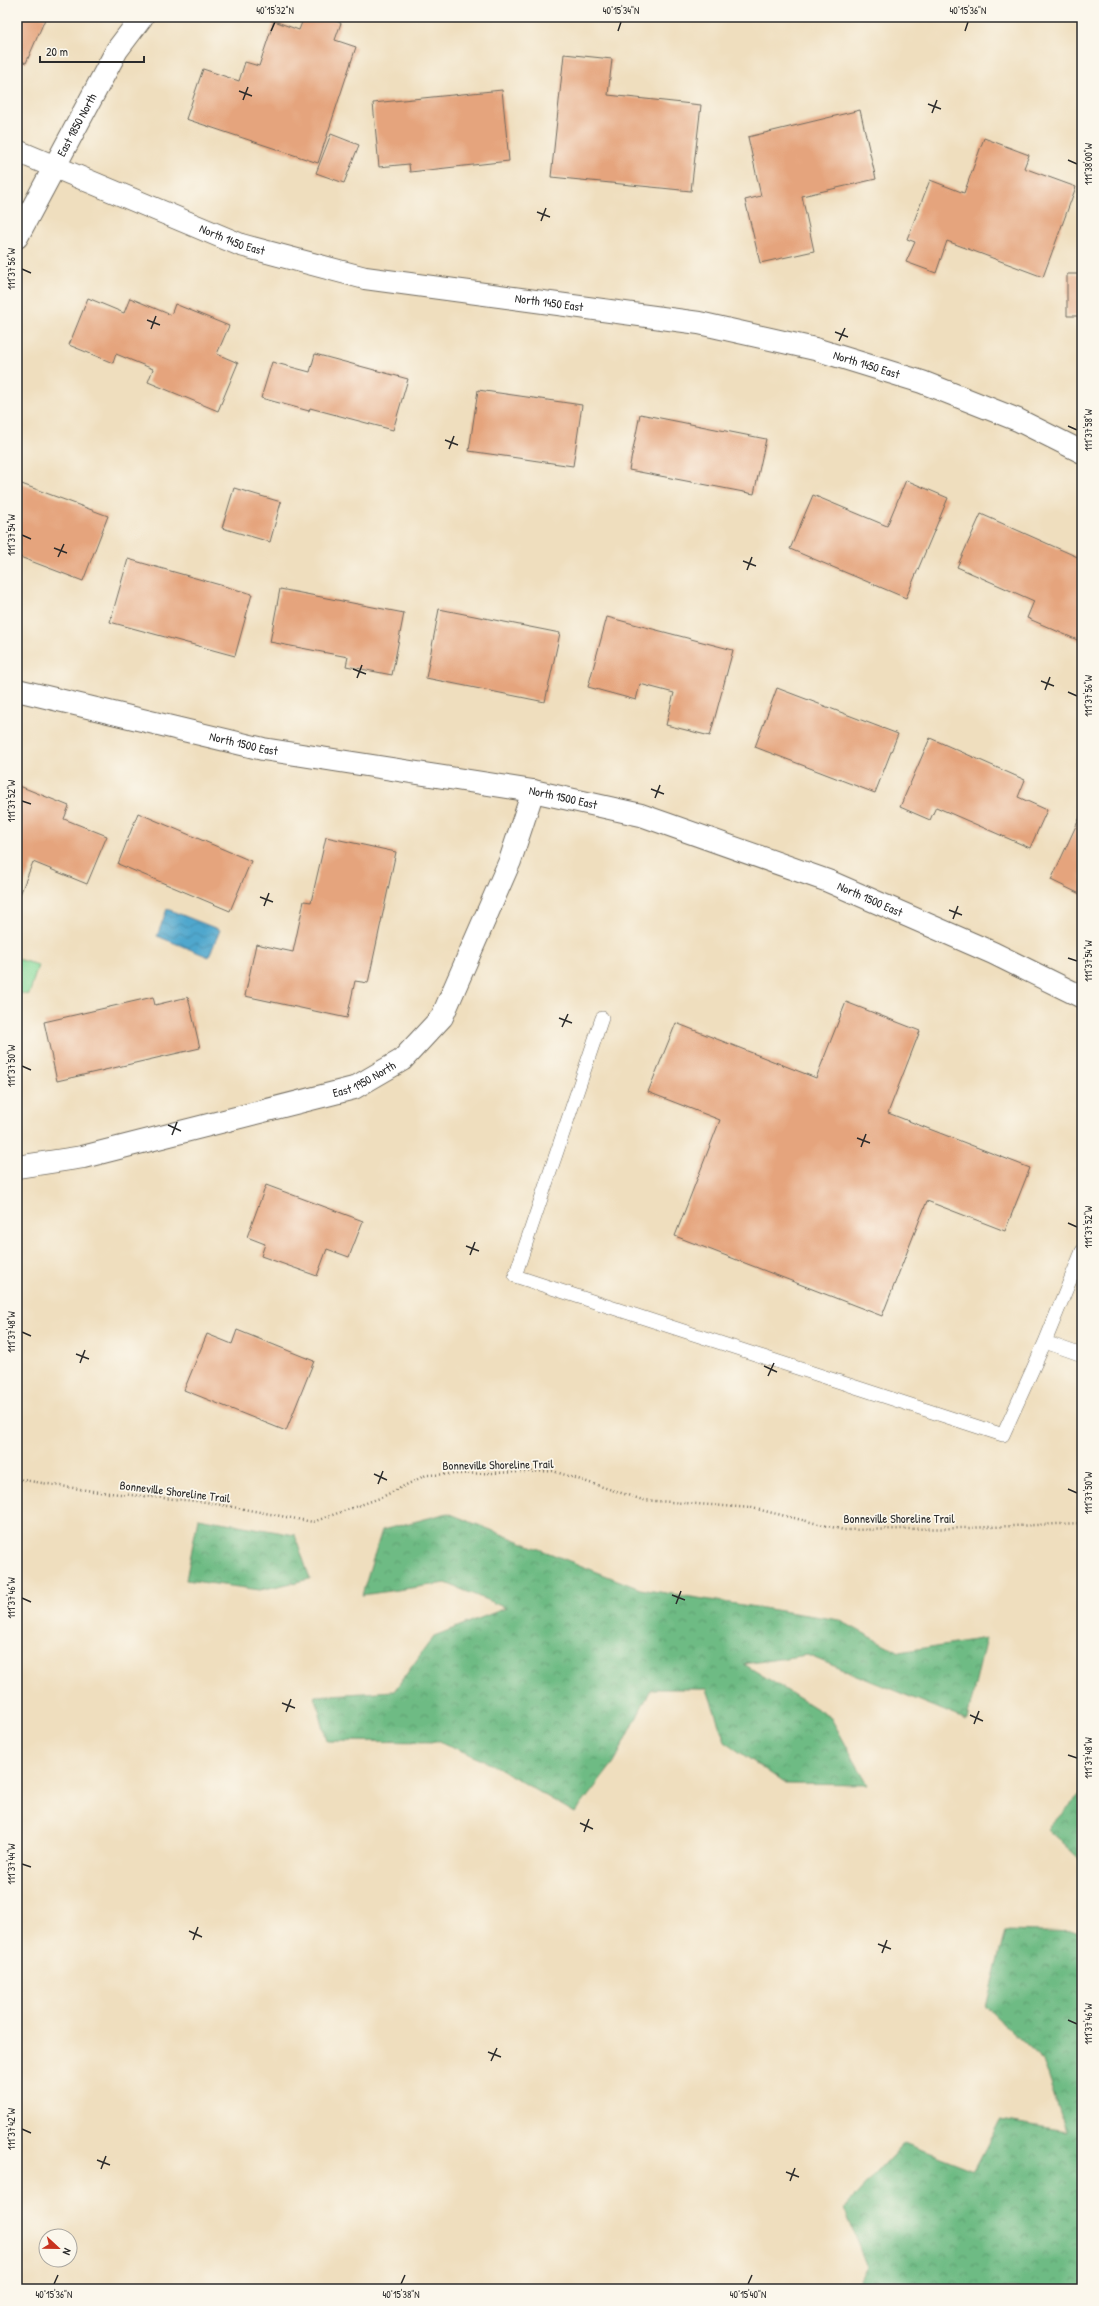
<svg xmlns="http://www.w3.org/2000/svg" width="1099" height="2306" viewBox="0 0 1099 2306" font-family="'Patrick Hand',sans-serif">
	<defs>
		<pattern id="forest-crowns" width="20" height="18" patternUnits="userSpaceOnUse"><rect width="20" height="18" fill="#6ebb84"/><path d="M2 6a3 3 0 1 1 6 0M12 15a3 3 0 1 1 6 0" fill="none" stroke="#5b986c"/></pattern>
		<pattern id="water-waves" width="16" height="10" patternUnits="userSpaceOnUse"><rect width="16" height="10" fill="#50a7cd"/><path d="M0 5q4-4 8 0t8 0" fill="none" stroke="#4388a7"/></pattern>
	</defs>
	<rect width="100%" height="100%" fill="#fbf7ec"/>
	<filter id="ink" filterUnits="userSpaceOnUse"><feTurbulence type="fractalNoise" baseFrequency=".025" numOctaves="2"/><feDisplacementMap in="SourceGraphic" scale="8" xChannelSelector="R" yChannelSelector="G"/><feConvolveMatrix kernelMatrix="1 2 1 2 8 2 1 2 1" color-interpolation-filters="sRGB"/></filter>
	<filter id="wash" filterUnits="userSpaceOnUse"><feTurbulence type="fractalNoise" baseFrequency=".012" numOctaves="4" result="noise"/><feDisplacementMap in="SourceGraphic" scale="16" xChannelSelector="R" yChannelSelector="G"/><feGaussianBlur stdDeviation="0.9" result="paint"/><feColorMatrix in="noise" values="0 0 0 0 0 0 0 0 0 0 0 0 0 0 0 0 0 1.4 0 .05"/><feComposite in="paint" operator="in"/></filter>
	<g filter="url(#wash)">
		<rect width="100%" height="100%" fill="#efdebe"/>
		<path fill="url(#forest-crowns)" stroke="#4c7358" d="M448,1513l192,76 199,31 60,32 87,-14 -19,82 -160,-65 -63,9 87,54 37,67 -82,-1 -61,-42 -18,-53h-56l-36,72 -40,52 -80,-47 -53,-24 -115,-1 -12,-45 79,-5 40,-55 72,-28 -60,-25 -84,12 20,-65z
			M198,1518l97,17 15,44 -50,11 -74,-10z
			M1082,1793v68l-35,-32z
			M1005,1930l77,2v357h-227l13,-22 -24,-59 60,-65 70,27 26,-50 66,11 -24,-71 -56,-53z"/>
		<path fill="#88db9c" stroke="#5a8364" d="M17,959l21,6 -9,30 -12,-3z"/>
		<path fill="url(#water-waves)" stroke="#3e697c" d="M167,909l53,21 -11,27 -52,-21z"/>
		<g id="blocks">
			<path fill="#e5a47d" d="M17,17h29l-20,46 -9,-4z
				M304,17h20l17,6 -6,17 21,7 -38,116 -132,-44 17,-50 36,12 6,-19 14,4 15,-45 25,9z
				M564,54l48,5 -4,36 93,10 -10,86 -140,-14z
				M502,90l7,71 -99,11 -1,-8 -30,3 -6,-64z
				M860,110l16,69 -74,17 12,55 -54,12 -15,-63 16,-4 -13,-59z
				M331,134l28,11 -15,38 -28,-10z
				M984,138l45,17 -5,13 52,19 -33,90 -96,-36 -11,32 -30,-11 9,-20 -8,-3 23,-59 34,13z
				M1067,274h15v42h-15z
				M88,298l36,15 6,-15 41,17 4,-11 54,22 -12,28 21,9 -20,48 -70,-29 5,-13 -37,-15 -3,9 -44,-18z
				M315,354l93,25 -15,51 -83,-22 -1,3 -48,-13 11,-36 38,10z
				M478,390l104,15 -9,61 -104,-15z
				M640,414l126,25 -12,55 -125,-24z
				M906,480l42,18 -42,100 -116,-49 23,-54 74,31z
				M19,483l89,33 -25,65 -63,-24 -3,7v-75z
				M234,488l47,14 -11,40 -48,-14z
				M981,514l101,45v83l-55,-24 7,-17 -77,-34z
				M128,559l124,35 -17,62 -125,-34z
				M280,589l124,24 -12,62 -46,-9 2,-9 -78,-15z
				M439,609l121,24 -15,69 -119,-24z
				M607,617l126,33 -23,86 -44,-11 8,-32 -34,-9 -4,16 -48,-13z
				M777,688l121,46 -23,59 -120,-46z
				M930,738l95,42 -7,17 29,13 -17,38 -94,-41 -6,13 -30,-13z
				M17,785l52,21 -5,13 43,17 -20,48 -54,-22 -16,40z
				M138,813l113,48 -21,50 -112,-47z
				M1081,815h1v80l-31,-15z
				M326,837l70,15 -28,131 -13,-2 -8,37 -102,-22 11,-52 37,8 11,-51 7,1z
				M153,997l2,8 33,-8 12,51 -143,33 -13,-59z
				M846,1002l74,29 -32,82 142,55 -25,63 -78,-30 -45,115 -207,-80 45,-116 -72,-28 28,-69 140,55z
				M266,1185l97,36 -14,36 -22,-8 -10,27 -56,-20 4,-12 -18,-7z
				M237,1330l77,31 -28,70 -102,-41 23,-56 25,10z"/>
		</g>
	</g>
	<g filter="url(#ink)">
		<use href="#blocks" fill-opacity="0" stroke="#706a5e" stroke-width="1"/>
		<g fill="none" stroke-linecap="round" stroke-linejoin="round">
			<defs>
				<path id="service" d="M602,1018l-87,258 488,159 42,-93 37,13
					M1045,1342l37,-91"/>
				<g id="minor">
					<path id="s1" d="M17,237l100,-187 25,-33"/>
					<path id="s2" d="M17,690l246,59 270,42 108,24 187,66 165,72 89,44"/>
					<path id="s3" d="M17,1167l66,-10 271,-69 48,-28 40,-43 68,-156 23,-70"/>
				</g>
				<g id="tertiary">
					<path id="s4" d="M17,151l224,94 124,33 334,45 116,26 107,33 96,38 64,32"/>
				</g>
			</defs>
			<use href="#service" stroke="#706a5e" stroke-width="14"/>
			<use href="#minor" stroke="#706a5e" stroke-width="24"/>
			<use href="#tertiary" stroke="#706a5e" stroke-width="24"/>
			<path stroke="#706a5e" stroke-width="2.5" stroke-dasharray="1 3" stroke-linecap="butt" d="M17,1479l82,13 107,10 107,20 67,-24 46,-23 127,-4 90,29 109,8 92,22 123,-2 115,-5"/>
			<use href="#service" stroke="#fff" stroke-width="13"/>
			<use href="#minor" stroke="#fff" stroke-width="22"/>
			<use href="#tertiary" stroke="#fff" stroke-width="22"/>
		</g>
	</g>
	<path fill="none" stroke="#2b2b2b" stroke-width="1.5" d="M271,31l4,-9M618,31l3,-9M965,31l3,-9M239,91l13,5M243,100l5,-13M928,104l13,5M932,113l5,-13M1068,160l9,4M537,212l13,5M541,221l5,-13M22,269l9,4M147,320l13,5M151,329l5,-13M835,332l13,5M839,341l6,-13M1068,426l9,4M445,440l13,5M449,449l5,-13M22,535l9,4M54,548l13,5M58,557l6,-13M743,561l13,5M747,570l5,-13M353,669l13,5M357,678l5,-13M1041,681l13,5M1045,690l5,-13M1068,692l9,4M651,789l13,5M655,798l5,-13M22,801l9,3M260,897l13,5M264,906l5,-13M949,910l13,5M953,919l5,-13M1068,958l9,3M559,1018l13,5M562,1027l6,-13M22,1066l9,4M168,1125l13,6M172,1135l5,-13M857,1138l13,5M861,1147l5,-13M1068,1223l9,4M466,1246l13,5M470,1255l5,-13M22,1332l9,4M76,1354l13,5M80,1363l5,-13M764,1366l13,6M768,1376l6,-13M374,1474l13,6M378,1484l5,-13M1068,1489l9,4M672,1595l13,5M22,1598l9,4M676,1604l5,-13M282,1703l13,5M286,1712l5,-13M970,1715l13,6M974,1724l5,-13M1068,1755l9,3M580,1823l13,6M584,1832l5,-13M22,1864l9,3M189,1931l13,6M193,1940l5,-13M878,1944l13,5M882,1953l5,-13M1068,2020l9,4M488,2052l13,5M491,2061l6,-13M22,2129l9,4M97,2160l13,5M101,2169l5,-13M786,2172l13,5M790,2181l5,-13M54,2284l4,-9M401,2284l4,-9M748,2284l4,-9"/>
	<g text-anchor="middle" stroke-width="3.5" stroke-linejoin="round" paint-order="stroke">
		<g font-size="12" fill="#2b2b2b" stroke="#fbf7ec">
			<text dy="4" stroke="none"><textPath href="#s1" startOffset="127">East 1850 North</textPath></text>
			<text dy="4" stroke="none"><textPath href="#s4" startOffset="233">North 1450 East</textPath></text>
			<text dy="4" stroke="none"><textPath href="#s4" startOffset="557">North 1450 East</textPath></text>
			<text dy="4" stroke="none"><textPath href="#s4" startOffset="881">North 1450 East</textPath></text>
			<text dy="4" stroke="none"><textPath href="#s2" startOffset="233">North 1500 East</textPath></text>
			<text dy="4" stroke="none"><textPath href="#s2" startOffset="557">North 1500 East</textPath></text>
			<text dy="4" stroke="none"><textPath href="#s2" startOffset="881">North 1500 East</textPath></text>
			<text dy="4" stroke="none"><textPath href="#s3" startOffset="359">East 1950 North</textPath></text>
			<text transform="translate(498 1465) rotate(-1)" y="4">Bonneville Shoreline Trail</text>
			<text transform="translate(175 1492) rotate(7)" y="4">Bonneville Shoreline Trail</text>
			<text x="899" y="1523">Bonneville Shoreline Trail</text>
		</g>
	</g>
	<rect width="1099" height="2306" fill="none" stroke="#fbf7ec" stroke-width="44"/>
	<g transform="translate(58 2248) rotate(112)"><circle r="19" fill="#fbf7ec" stroke="#a8a59f"/>
	<path d="M0-3L7 15L0 10L-7 15Z" fill="#c8321e"/>
	<text y="-6" font-size="11" font-weight="bold" text-anchor="middle" fill="#2b2b2b">N</text>
	</g>
	<path d="M40 56v6h104v-6" fill="none" stroke="#2b2b2b" stroke-width="2"/>
	<text x="46" y="56" font-size="12" fill="#2b2b2b" stroke="#fbf7ec" stroke-width="3" paint-order="stroke">20 m</text>
	<rect x="22" y="22" width="1055" height="2262" fill="none" stroke="#2b2b2b" stroke-width="1.5"/>
	<g font-size="10" text-anchor="middle" fill="#2b2b2b">
		<text x="275" y="14">40°15'32"N</text>
		<text x="621" y="14">40°15'34"N</text>
		<text x="968" y="14">40°15'36"N</text>
		<text transform="translate(1088 164) rotate(-90)" y="4">111°38'00"W</text>
		<text transform="translate(11 269) rotate(-90)" y="4">111°37'56"W</text>
		<text transform="translate(1088 430) rotate(-90)" y="4">111°37'58"W</text>
		<text transform="translate(11 535) rotate(-90)" y="4">111°37'54"W</text>
		<text transform="translate(1088 696) rotate(-90)" y="4">111°37'56"W</text>
		<text transform="translate(11 801) rotate(-90)" y="4">111°37'52"W</text>
		<text transform="translate(1088 961) rotate(-90)" y="4">111°37'54"W</text>
		<text transform="translate(11 1066) rotate(-90)" y="4">111°37'50"W</text>
		<text transform="translate(1088 1227) rotate(-90)" y="4">111°37'52"W</text>
		<text transform="translate(11 1332) rotate(-90)" y="4">111°37'48"W</text>
		<text transform="translate(1088 1493) rotate(-90)" y="4">111°37'50"W</text>
		<text transform="translate(11 1598) rotate(-90)" y="4">111°37'46"W</text>
		<text transform="translate(1088 1758) rotate(-90)" y="4">111°37'48"W</text>
		<text transform="translate(11 1864) rotate(-90)" y="4">111°37'44"W</text>
		<text transform="translate(1088 2024) rotate(-90)" y="4">111°37'46"W</text>
		<text transform="translate(11 2129) rotate(-90)" y="4">111°37'42"W</text>
		<text x="54" y="2298">40°15'36"N</text>
		<text x="401" y="2298">40°15'38"N</text>
		<text x="748" y="2298">40°15'40"N</text>
	</g>
</svg>
